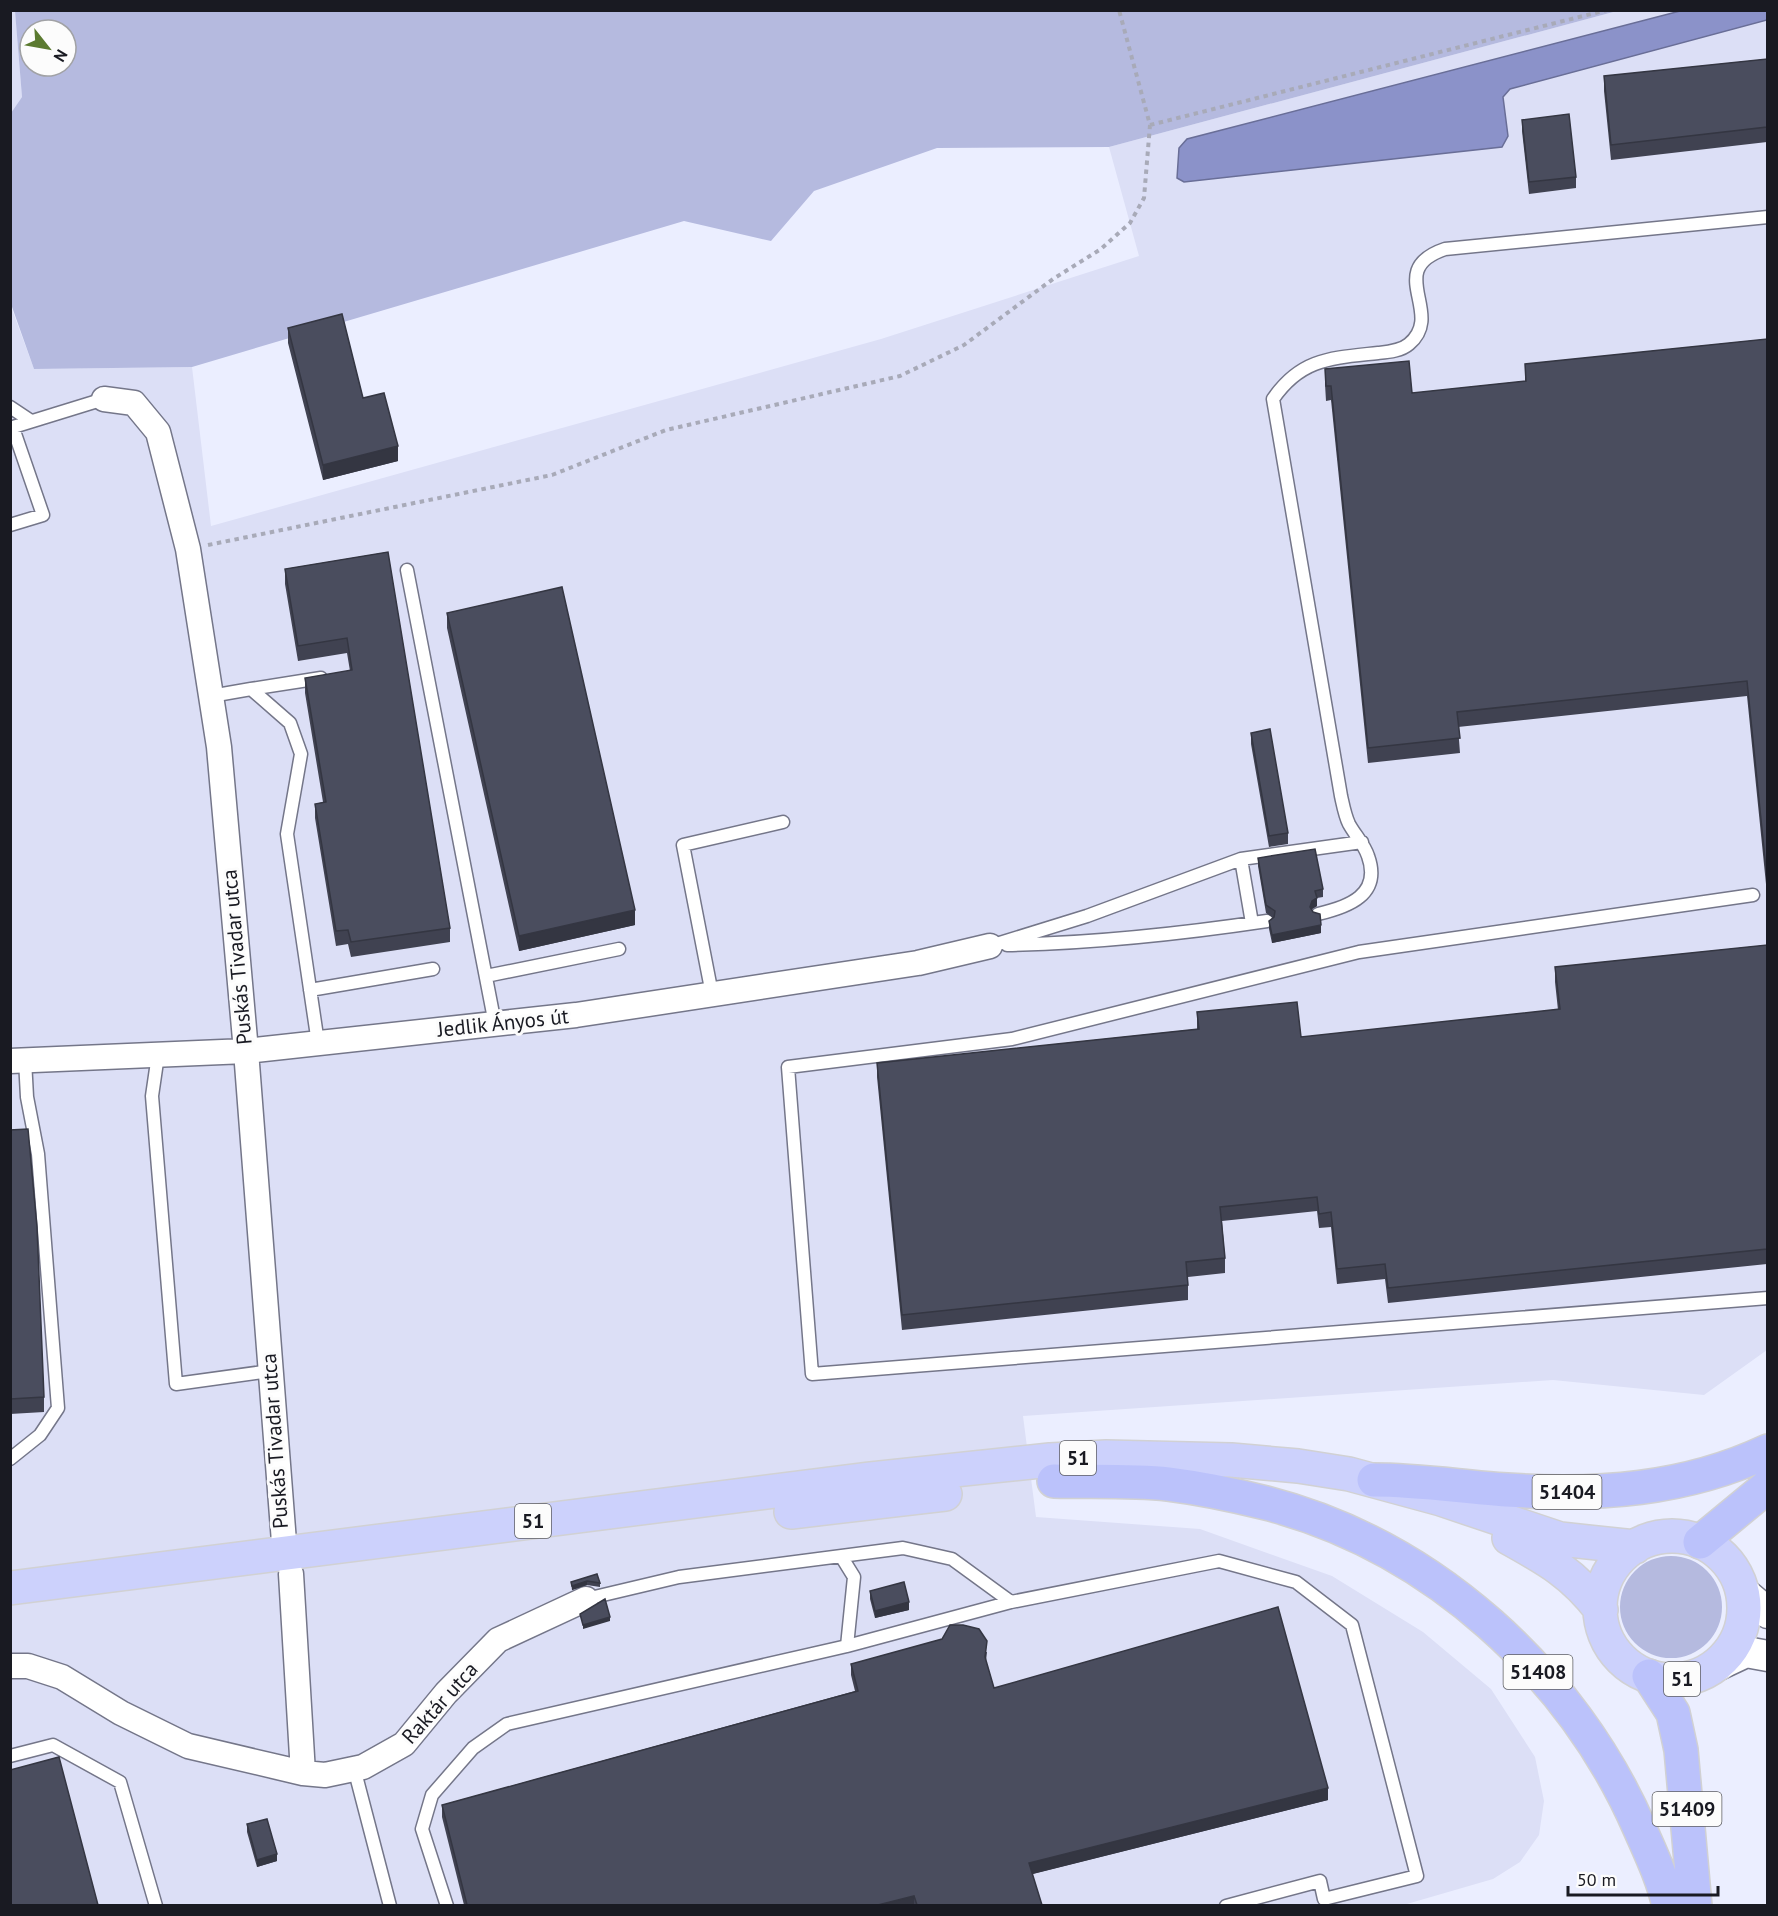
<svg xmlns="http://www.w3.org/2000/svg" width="1778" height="1916" viewBox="0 0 1778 1916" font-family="'PT Sans',sans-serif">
	<rect width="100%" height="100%" fill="#ebeeff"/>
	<path fill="#dcdff6" d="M15,10l7,87 -11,16 -1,-102z
		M1617,11h150v1339l-63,45 -151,-15 -530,36 13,101 164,12 132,47 91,56 68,57 44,68 9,44 -5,34 -19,27 -27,17 -93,27 -1389,-1 -1,-1601 24,65 158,-2 19,159 670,-187 258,-83 -30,-109z"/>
	<path fill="#b5badf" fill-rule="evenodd" d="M15,11h1602l-508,136 -172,1 -123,43 -43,50 -87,-20 -492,146 -158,2 -23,-65v-191l11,-16zM30,30h36v36h-36z
		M1620 1607a51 51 0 1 1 102 0a51 51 0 1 1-102 0Z"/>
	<path fill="#8b92c9" stroke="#696e97" stroke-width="1.5" d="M1680,11h87v9l-257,69 -7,8 5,39 -6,11 -318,35 -7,-4 2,-30 8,-9z"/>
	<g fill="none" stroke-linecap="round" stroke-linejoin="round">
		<defs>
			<path id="service" d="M10,407l21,14
				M10,428l94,-29
				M10,525l33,-10 -30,-87
				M407,570l88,454
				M251,689l70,-11
				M211,696l40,-7 39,34 11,31 -14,80 31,209
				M1241,859l11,64
				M1753,895l-394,57 -347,87 -224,28 24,307 956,-76
				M1318,914c30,-7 64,-19 50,-58 -4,-12 -13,-21 -19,-32 -4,-8 -6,-19 -8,-28l-68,-397c28,-41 59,-41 105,-46 10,-1 23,-2 31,-9 37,-31 -26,-74 36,-95l323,-32
				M1007,945c88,-2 173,-11 260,-24
				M990,946l97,-30 154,-57 121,-17
				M486,976l133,-27
				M310,990l123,-21
				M712,994l-29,-149 100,-23
				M158,1055l-6,41 24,288 94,-13
				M10,1459l30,-24 18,-27 -20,-254 -11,-57 -2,-37
				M586,1599l93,-22 224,-29 49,11 59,43 208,-41 77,21 56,43 65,251 -93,23 -4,-18 -94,25
				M847,1646l164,-44
				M10,1756l43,-11 67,37 36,124
				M354,1768l36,138
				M447,1906l-25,-77 10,-34 41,-47 34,-24 340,-78 7,-69 -13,-21"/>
			<path id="minor" d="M104,399l30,4 24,29 30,117 31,198 27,304 39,504
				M10,1061l236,-10 330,-36 342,-52 72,-17
				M291,1574l12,199
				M10,1666h18l34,11 59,36 67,33 115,27 22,2 38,-8 41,-23 42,-51 52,-53 88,-41"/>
			<path id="tertiary" d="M1742,1591l26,22
				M1712,1668l34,-16 22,4"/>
			<path id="primary" d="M791,1512l154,-18
				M1600 1608a72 72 0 1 1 144 0a72 72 0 1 1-144 0Z
				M1509,1538c38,21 65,36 92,72
				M10,1588l859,-109 181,-19 56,-3 125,3 67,6 51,8 92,25 119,40 75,8"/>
			<path id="trunk" d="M1374,1480c45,0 88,7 133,10 90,6 178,0 261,-39
				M1054,1481c37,1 77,-1 114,3 32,4 66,11 98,19 166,43 306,170 374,326 11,25 23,50 29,77
				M1700,1542l68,-56
				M1649,1676l24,37 8,37 14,156"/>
		</defs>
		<use href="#service" stroke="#747689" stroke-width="15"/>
		<use href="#minor" stroke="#747689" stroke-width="27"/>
		<use href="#tertiary" stroke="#747689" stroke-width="33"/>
		<use href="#primary" stroke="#d1d1d3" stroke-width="36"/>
		<use href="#trunk" stroke="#d1d1d3" stroke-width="36"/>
		<path stroke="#a8aab8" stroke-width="4" stroke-dasharray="4.5 4.5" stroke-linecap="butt" d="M1150,125l457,-115
			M208,545l344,-70 114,-45 234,-54 64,-31 89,-66 48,-30 29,-26 14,-25 6,-73 -31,-115"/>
		<use href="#service" stroke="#fff" stroke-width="12"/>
		<use href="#minor" stroke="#fff" stroke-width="24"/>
		<use href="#tertiary" stroke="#fff" stroke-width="30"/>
		<use href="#primary" stroke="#ccd1fc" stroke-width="33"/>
		<use href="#trunk" stroke="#bbc2fb" stroke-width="33"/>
	</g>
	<path fill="#404251" d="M1767,59v83l-156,18 -7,-69v-15z
		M1522,120l54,57v11l-47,6 -7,-63z
		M288,328l75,70 35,63 -75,19 -35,-137z
		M1767,339v555l-20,-198 -289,31 2,26 -92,10 -37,-363 -5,1 -1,-17v-15l87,24 113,-12v-17z
		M388,552l62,376v14l-99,15 -3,-13 -12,2 -21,-128v-14l8,-2 -18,-109v-15l45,-7 -3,-18 -49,8 -13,-77v-15z
		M447,613l188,312 -116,26 -72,-323z
		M1251,733l37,100v11l-19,3 -18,-103z
		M1258,858l65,31v8l-6,1v8l-5,3 -1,1 10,23 -49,10 -3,-14v-8l4,-3 -7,-5 -8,-47z
		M1767,945v319l-379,39 -3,-24 -48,5 -6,-57 -12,1 -2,-17 -95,10 3,37v15l-37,4v23l-286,30 -25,-253v-14l320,-34v-17l104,25 257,-27 -3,-28v-15z
		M10,1130l34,267v15l-34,2z
		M597,1574l3,9v4l-13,-2 -15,5 -1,-8z
		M870,1591l39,19 -34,8 -5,-19z
		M987,1652l-1,9 8,27 334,112 -296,74 10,31h-578l-22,-88v-12l413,-114 -4,-16v-11z
		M247,1824l30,37 -20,6 -10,-35z"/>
	<path fill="#343642" d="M398,446v15l-75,19v-15z
		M1317,898v8l-5,3 -2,6v-8l2,-6z
		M635,910v15l-116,26v-15z
		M1321,925v8l-49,10v-8z
		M587,1581v4l-15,5v-4z
		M909,1602v8l-34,8v-7z
		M610,1617v4l-27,8v-4z
		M1328,1788v12l-299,75v-12z
		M277,1854v7l-20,6v-7z
		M914,1896v9h-36z"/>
	<path fill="#4a4d5e" stroke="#343642" stroke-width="1.5" d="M1767,59v68l-156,18 -7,-69z
		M1569,114l7,63 -47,5 -7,-62z
		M342,314l21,84 21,-5 14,53 -75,19 -35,-137z
		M1767,339v540l-20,-198 -290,31 3,26 -92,10 -37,-362h-5l-1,-17 84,-8 3,32 114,-12 -1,-17z
		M388,552l62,376 -99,14 -3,-12 -12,1 -21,-127 11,-2 -21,-124 47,-8 -5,-32 -49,8 -13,-77z
		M562,587l73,323 -116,26 -72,-323z
		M1270,729l18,104 -19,3 -18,-103z
		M1315,849l8,40 -8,2 2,7 -5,3 -2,6 3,5 7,2 1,11 -49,10 -3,-14 5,-4 1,-6 -9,-6 -8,-47z
		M1767,945v304l-379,39 -3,-24 -48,5 -6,-57 -12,2 -2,-17 -97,10 5,51 -39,4 2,23 -286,30 -25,-252 322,-34 -2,-17 100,-10 4,35 259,-28 -5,-42z
		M28,1129l9,98 7,170 -34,2v-269z
		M597,1574l3,9 -13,-2 -15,5 -1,-4z
		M904,1582l5,20 -34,9 -5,-20z
		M605,1599l5,18 -27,8 -3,-11z
		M1278,1607l50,181 -299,75 13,42h-125l-3,-9 -36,9h-411l-25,-100 416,-114 -7,-27 91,-25 8,-14h13l16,4 8,12 -2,16 9,31z
		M59,1757l39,148h-88v-135z
		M267,1819l10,35 -20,6 -10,-36z"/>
	<g text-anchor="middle" stroke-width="6" stroke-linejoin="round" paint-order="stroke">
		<g fill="#fcfcfc" stroke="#5d5e63" stroke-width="1.5">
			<rect x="1060" y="1441" width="36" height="34" rx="4.5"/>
			<rect x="1532.5" y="1475" width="69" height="34" rx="4.5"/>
			<rect x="515" y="1504" width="36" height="34" rx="4.5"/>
			<rect x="1503.5" y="1655" width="69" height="34" rx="4.5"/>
			<rect x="1664" y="1662" width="36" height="34" rx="4.5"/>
			<rect x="1652.5" y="1792" width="69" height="34" rx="4.5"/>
		</g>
		<g font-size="20" font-weight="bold" fill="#191a22">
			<text x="1078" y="1465">51</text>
			<text x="1567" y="1499">51404</text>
			<text x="533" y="1528">51</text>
			<text x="1538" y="1679">51408</text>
			<text x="1682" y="1686">51</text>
			<text x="1687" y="1816">51409</text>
		</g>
		<g font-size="21" fill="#191a22" stroke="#fcfcfc">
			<text transform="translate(237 957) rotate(-95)" y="7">Puskás Tivadar utca</text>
			<text transform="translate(503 1023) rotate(-6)" y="7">Jedlik Ányos út</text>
			<text transform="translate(275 1441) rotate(-94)" y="7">Puskás Tivadar utca</text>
			<text transform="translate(440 1703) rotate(-48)" y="7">Raktár utca</text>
		</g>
	</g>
	<rect width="1778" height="1916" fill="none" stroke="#191a22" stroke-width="24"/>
	<g transform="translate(48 48) rotate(121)"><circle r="28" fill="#fcfcfc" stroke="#a1a2a5" stroke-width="1.5"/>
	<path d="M0-4.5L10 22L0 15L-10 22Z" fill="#5b7a30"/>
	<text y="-9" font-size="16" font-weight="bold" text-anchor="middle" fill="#191a22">N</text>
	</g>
	<path d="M1568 1886v9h150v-9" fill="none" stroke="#191a22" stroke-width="3"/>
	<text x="1577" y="1886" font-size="18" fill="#191a22" stroke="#fcfcfc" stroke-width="4.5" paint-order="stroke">50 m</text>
</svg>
